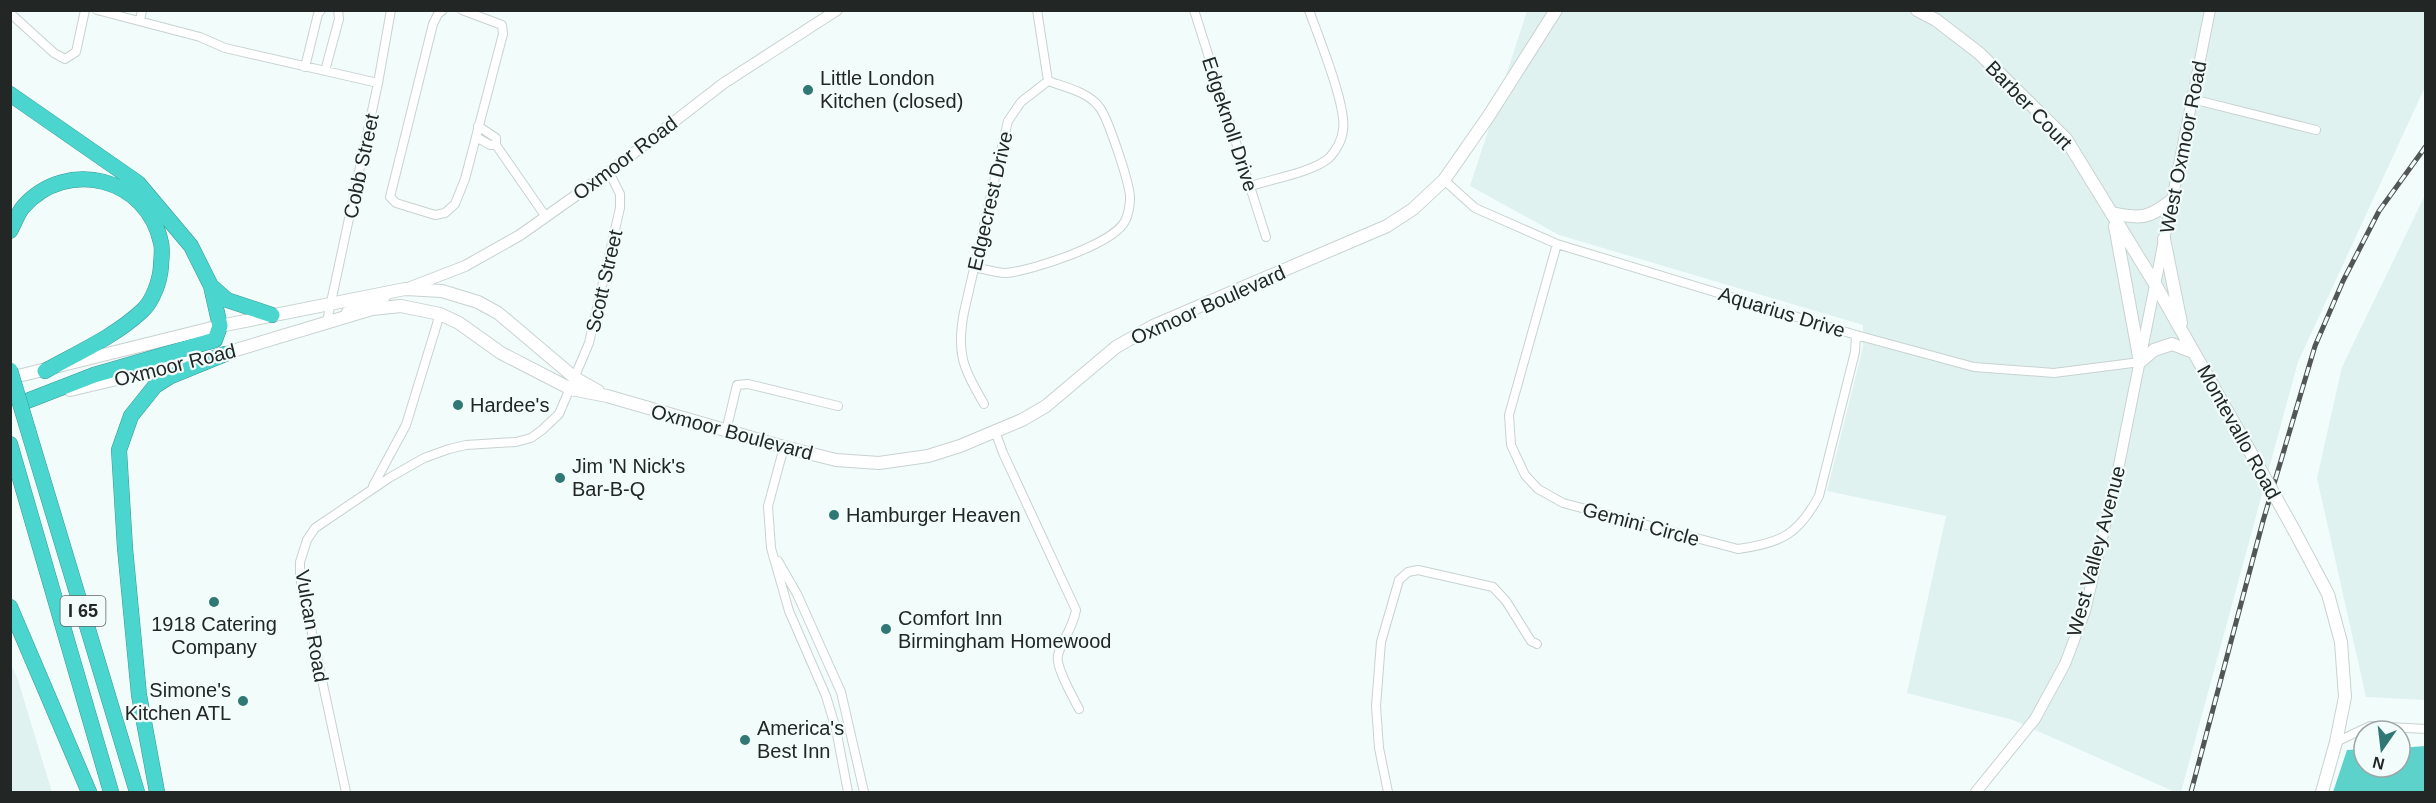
<svg xmlns="http://www.w3.org/2000/svg" width="2436" height="803" viewBox="0 0 2436 803" font-family="Helvetica,sans-serif">
	<rect width="100%" height="100%" fill="#f2fcfb"/>
	<path fill="#dff2f0" d="M1527,11h898v76l-127,275 -117,430h-6l-162,-72 -106,-27 39,-177 -119,-25 36,-144v-22l-304,-90 -89,-49z
		M2425,195v505l-59,-3 -49,-219 25,-111z
		M10,663l7,14 35,115h-41z"/>
	<path fill="#5dd2ca" d="M2425,746v46h-92l14,-42 17,-1v18h36v-19z"/>
	<g fill="none" stroke-linecap="round" stroke-linejoin="round">
		<defs>
			<path id="minor" d="M97,10l103,27 25,11 153,35
				M443,10l-5,4 -5,10 -43,173 6,6 39,12 10,-2 10,-9 10,-25 38,-145 -1,-9 -40,-15
				M1037,10l11,71
				M1194,10l72,227
				M10,13l44,40 11,6 11,-7 9,-42
				M140,21l2,-11
				M305,67l13,-53 3,-4
				M325,71l14,-52 -1,-9
				M2192,99l124,31
				M478,126l18,12v7l50,72
				M476,137l14,8h6
				M1444,180l31,28 82,36 299,91 118,32 80,6 86,-11
				M1251,186c21,-7 62,-14 78,-28 7,-7 13,-18 14,-28 4,-24 -25,-94 -34,-120
				M1557,244l-48,171 2,30 14,30 13,14 25,14 175,46c43,-6 60,-14 81,-53l36,-144 1,-17
				M974,267c10,2 22,6 32,6 25,-2 108,-29 119,-52 3,-5 5,-16 5,-22 1,-13 -22,-80 -30,-91 -11,-16 -35,-21 -52,-27
				M327,321l51,-238 13,-73
				M984,404c-21,-37 -28,-50 -20,-92l44,-191 13,-19 27,-21
				M726,431l11,-46 11,-1 90,22
				M995,431l8,22 73,157c-3,18 -14,30 -18,45 -3,12 15,42 21,54
				M784,447l-16,59 3,42 18,63 37,85 10,33 12,63
				M373,486l33,-61 34,-111
				M778,561l19,33 44,98 23,100
				M2336,742l34,-16 56,3
				M346,792l-46,-215v-15l7,-22 8,-12 74,-50 35,-20 25,-9 17,-4 50,-3 15,-4 11,-8 17,-16 30,-71 31,-135v-14l-11,-22
				M1388,792l-9,-44 -3,-42 5,-64 18,-62 9,-8 10,-2 75,17 13,14 25,40 6,3"/>
			<path id="tertiary" d="M408,288l57,-22 55,-31 89,-63 115,-89 113,-73
				M347,312l38,-15
				M1976,792l59,-73 30,-55 20,-53 33,-141 92,-460"/>
			<path id="secondary" d="M1917,10l19,10 43,33 87,86 89,145 105,185
				M2112,213c28,6 37,6 60,-13
				M2115,226l25,136
				M2164,239l17,84
				M216,356l156,-47 29,-3 39,8 19,9 42,30 70,36 36,7 177,51 52,13 43,3 49,-7 32,-10 62,-26 24,-14 70,-59 37,-21 234,-100 26,-17 31,-29 44,-63 68,-107
				M2140,362l14,-12 18,-6 21,8
				M10,378l210,-52 185,-37 37,2 36,11 20,11 77,65 23,13
				M70,390l123,-29
				M2295,532l33,62 13,48 4,55 -9,45 -14,50"/>
			<path id="motorway" d="M10,94l128,89 53,63 20,40 9,40 -5,14 -121,35 -67,26
				M10,231c4,-7 8,-18 13,-24 44,-50 125,-29 138,36 2,7 0,16 0,23 -1,15 -8,35 -19,45 -28,26 -65,42 -97,60
				M211,286l16,14 45,15
				M28,430l109,362
				M10,444l101,348
				M10,607l79,185
				M157,792l-18,-97 -14,-147 -6,-98 12,-34 24,-30 16,-10 54,-22"/>
		</defs>
		<use href="#minor" stroke="#c8d2d1" stroke-width="10"/>
		<use href="#tertiary" stroke="#c8d2d1" stroke-width="12"/>
		<use href="#secondary" stroke="#c8d2d1" stroke-width="14"/>
		<use href="#motorway" stroke="#3c9893" stroke-width="16"/>
		<use href="#minor" stroke="#fff" stroke-width="8"/>
		<use href="#tertiary" stroke="#fff" stroke-width="10"/>
		<use href="#secondary" stroke="#fff" stroke-width="12"/>
		<use href="#motorway" stroke="#4ad6ce" stroke-width="15"/>
		<defs>
			<path id="rail" d="M2191,792l72,-271 52,-175 28,-65 36,-70 47,-65"/>
		</defs>
		<use href="#rail" stroke="#525756" stroke-width="5"/>
		<use href="#rail" stroke="#f2fcfb" stroke-width="3" stroke-dasharray="9" stroke-linecap="butt"/>
		<defs>
			<path id="secondary-bridge" d="M2260,469l35,63"/>
			<path id="motorway-bridge" d="M10,370l18,60"/>
		</defs>
		<use href="#secondary-bridge" stroke="#c8d2d1" stroke-width="14" stroke-linecap="butt"/>
		<use href="#motorway-bridge" stroke="#3c9893" stroke-width="16" stroke-linecap="butt"/>
		<use href="#secondary-bridge" stroke="#fff" stroke-width="12"/>
		<use href="#motorway-bridge" stroke="#4ad6ce" stroke-width="15"/>
	</g>
	<g fill="#2f7873" stroke="#f2fcfb" stroke-width="2">
		<circle cx="808" cy="90" r="6"/>
		<circle cx="458" cy="405" r="6"/>
		<circle cx="560" cy="478" r="6"/>
		<circle cx="834" cy="515" r="6"/>
		<circle cx="214" cy="602" r="6"/>
		<circle cx="886" cy="629" r="6"/>
		<circle cx="243" cy="701" r="6"/>
		<circle cx="745" cy="740" r="6"/>
	</g>
	<g text-anchor="middle" stroke-width="4.5" stroke-linejoin="round" paint-order="stroke">
		<rect fill="#f2fcfb" stroke="#606665" stroke-width="1.5" x="60.5" y="596" width="45" height="30" rx="4.5"/>
		<g font-size="18" font-weight="bold" fill="#222625">
			<text x="83" y="617">I 65</text>
		</g>
		<g font-size="20" fill="#222625" stroke="#f2fcfb" text-anchor="start">
			<text x="820" y="85">Little London<tspan x="820" dy="23">Kitchen (closed)</tspan></text>
			<text x="470" y="412">Hardee's</text>
			<text x="572" y="473">Jim 'N Nick's<tspan x="572" dy="23">Bar-B-Q</tspan></text>
			<text x="846" y="522">Hamburger Heaven</text>
			<text x="898" y="625">Comfort Inn<tspan x="898" dy="23">Birmingham Homewood</tspan></text>
			<text x="214" y="631" text-anchor="middle">1918 Catering<tspan x="214" dy="23">Company</tspan></text>
			<text x="231" y="697" text-anchor="end">Simone's<tspan x="231" dy="23">Kitchen ATL</tspan></text>
			<text x="757" y="735">America's<tspan x="757" dy="23">Best Inn</tspan></text>
		</g>
		<g font-size="20" fill="#222625" stroke="#f2fcfb">
			<text transform="translate(2029 105) rotate(46)" y="7">Barber Court</text>
			<text transform="translate(1230 124) rotate(72)" y="7">Edgeknoll Drive</text>
			<text transform="translate(2183 147) rotate(-79)" y="7">West Oxmoor Road</text>
			<text transform="translate(625 158) rotate(-37)" y="7">Oxmoor Road</text>
			<text transform="translate(361 166) rotate(-78)" y="7">Cobb Street</text>
			<text transform="translate(990 201) rotate(-77)" y="7">Edgecrest Drive</text>
			<text transform="translate(604 281) rotate(-77)" y="7">Scott Street</text>
			<text transform="translate(1208 305) rotate(-24)" y="7">Oxmoor Boulevard</text>
			<text transform="translate(1782 312) rotate(17)" y="7">Aquarius Drive</text>
			<text transform="translate(175 365) rotate(-14)" y="7">Oxmoor Road</text>
			<text transform="translate(732 432) rotate(15)" y="7">Oxmoor Boulevard</text>
			<text transform="translate(2239 432) rotate(61)" y="7">Montevallo Road</text>
			<text transform="translate(1641 524) rotate(15)" y="7">Gemini Circle</text>
			<text transform="translate(2096 551) rotate(-75)" y="7">West Valley Avenue</text>
			<text transform="translate(312 626) rotate(80)" y="7">Vulcan Road</text>
		</g>
	</g>
	<rect width="2436" height="803" fill="none" stroke="#222625" stroke-width="24"/>
	<g transform="translate(2382 749) rotate(194)"><circle r="28" fill="#f2fcfb" stroke="#9fa6a5" stroke-width="1.5"/>
	<path d="M0-4.5L10 22L0 15L-10 22Z" fill="#2f7873"/>
	<text y="-9" font-size="16" font-weight="bold" text-anchor="middle" fill="#222625">N</text>
	</g>
</svg>
